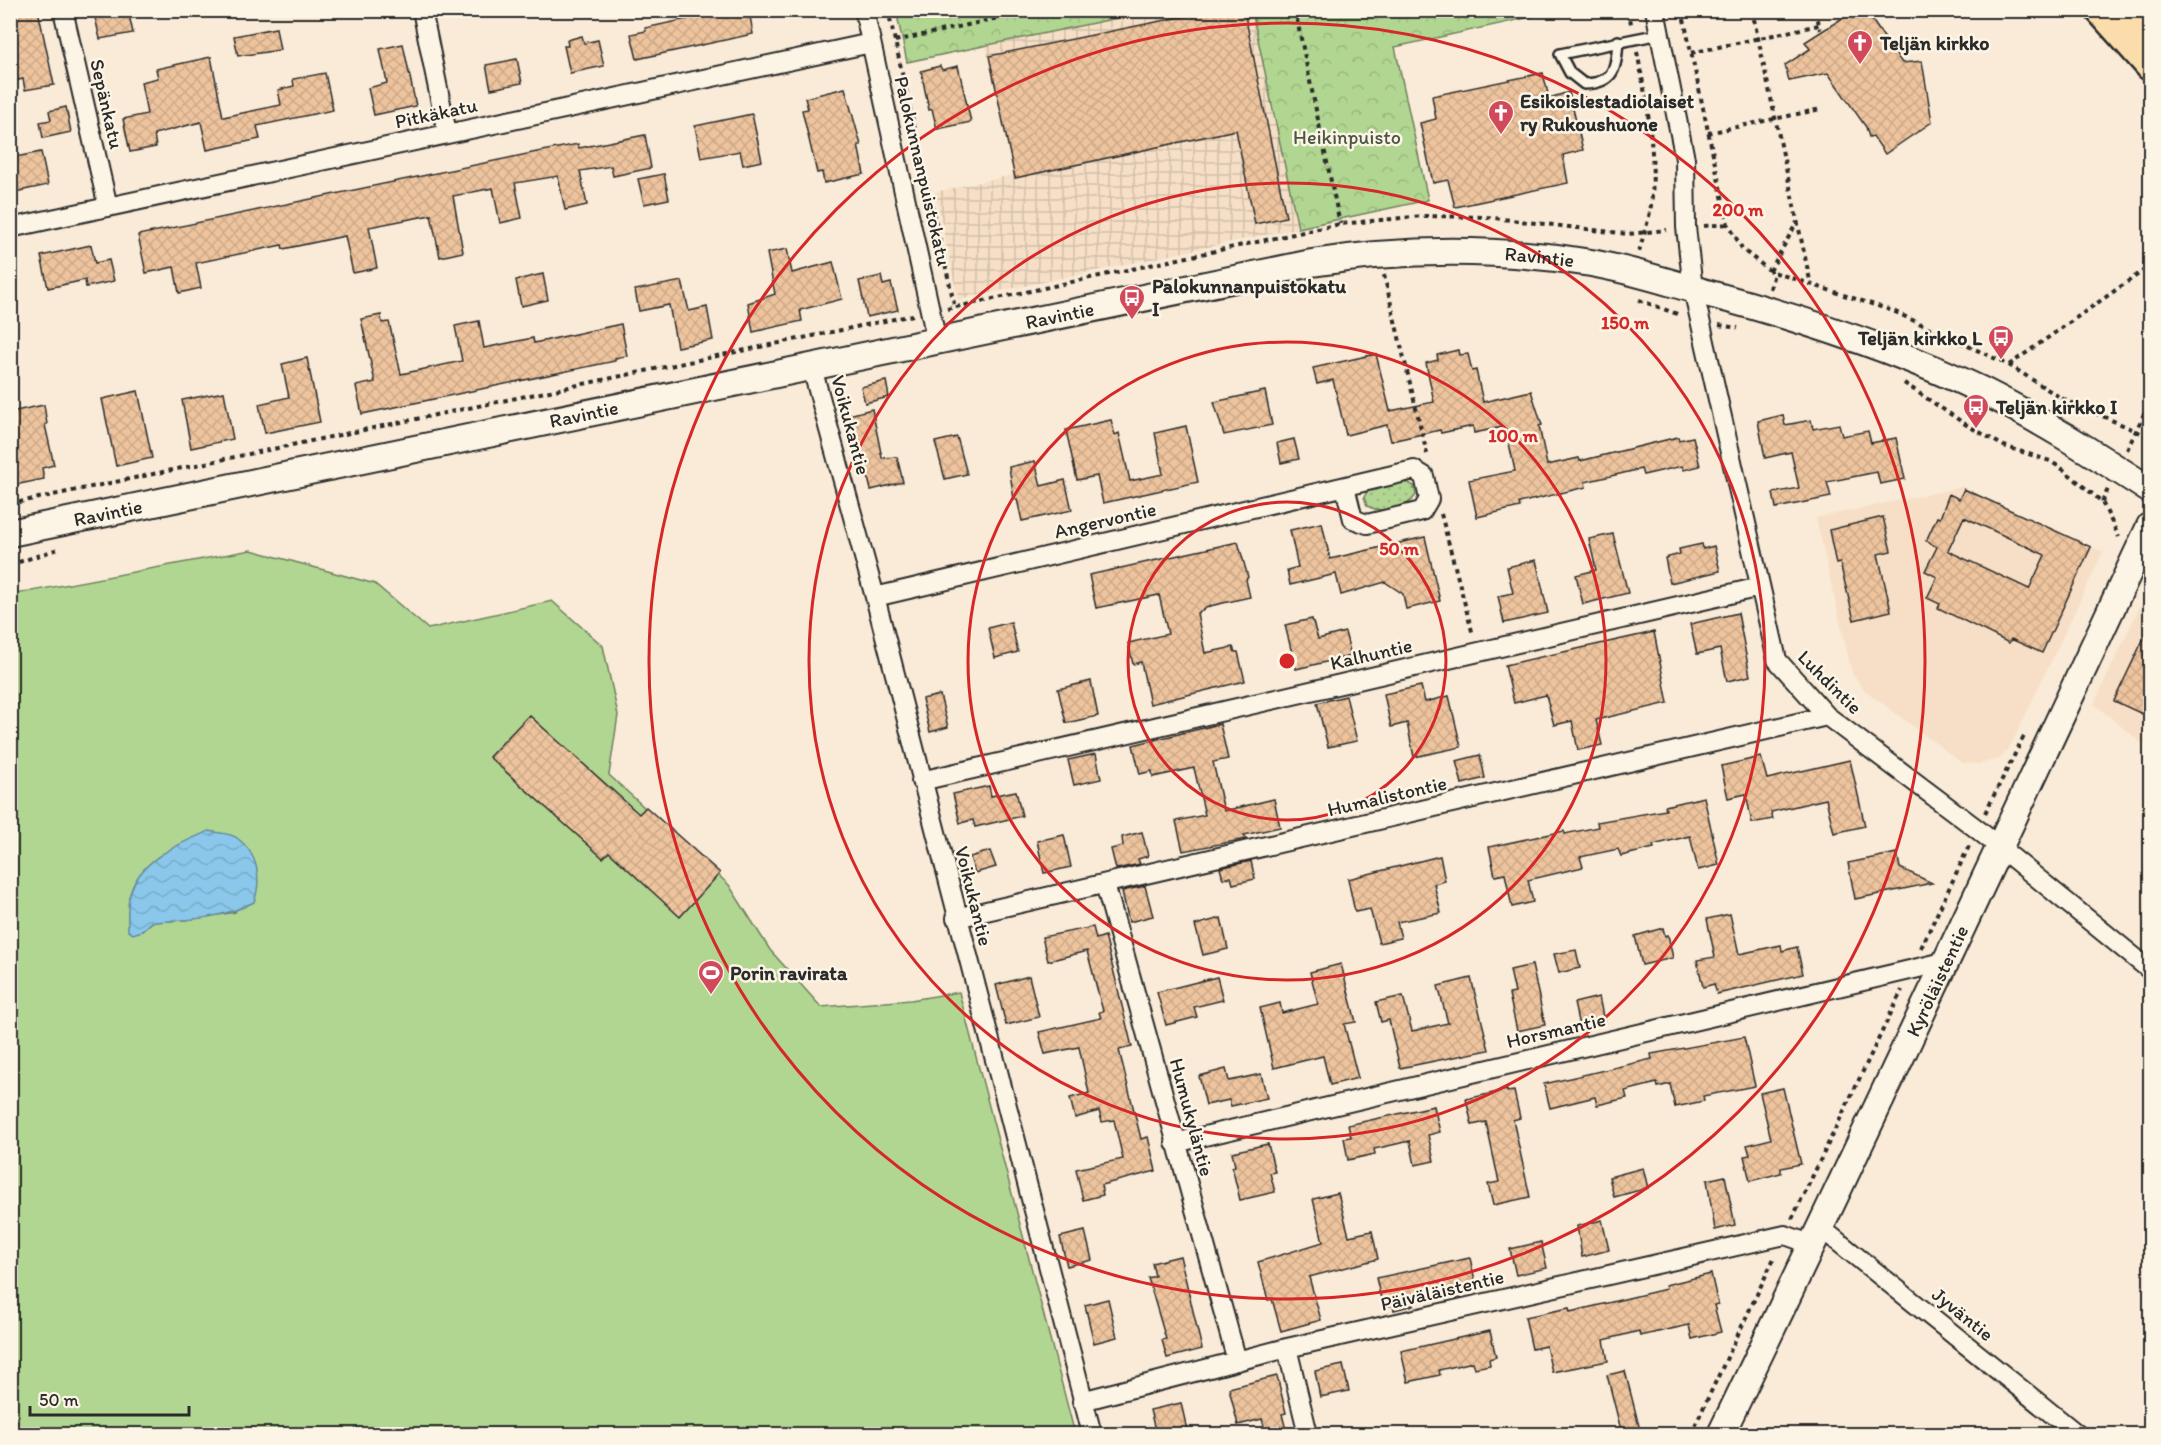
<svg xmlns="http://www.w3.org/2000/svg" width="2161" height="1445" viewBox="0 0 2161 1445" font-family="Itim,sans-serif">
	<defs>
		<pattern id="industrial-grid" width="8" height="8" patternUnits="userSpaceOnUse" patternTransform="scale(1.5)"><rect width="8" height="8" fill="#f6dfc6"/><path d="M0 4h8M4 0v8" fill="none" stroke="#d3c0aa"/></pattern>
		<pattern id="grass-dots" width="8" height="8" patternUnits="userSpaceOnUse" patternTransform="scale(1.5)"><rect width="8" height="8" fill="#b1d691"/><path d="M2 2h.1M6 6h.1" fill="none" stroke="#98b87d" stroke-width="1.8" stroke-linecap="round"/></pattern>
		<pattern id="park-crowns" width="20" height="18" patternUnits="userSpaceOnUse" patternTransform="scale(1.5)"><rect width="20" height="18" fill="#b1d691"/><path d="M2 6a3 3 0 1 1 6 0M12 15a3 3 0 1 1 6 0" fill="none" stroke="#98b87d"/></pattern>
		<pattern id="water-waves" width="16" height="10" patternUnits="userSpaceOnUse" patternTransform="scale(1.5)"><rect width="16" height="10" fill="#8ac7ea"/><path d="M0 5q4-4 8 0t8 0" fill="none" stroke="#77abc9"/></pattern>
		<pattern id="building-cross-hatch" width="8" height="8" patternUnits="userSpaceOnUse" patternTransform="scale(1.5)"><rect width="8" height="8" fill="#eec49e"/><path d="M0 0l8 8M0 8l8-8" fill="none" stroke="#cca988"/></pattern>
	</defs>
	<rect width="100%" height="100%" fill="#f9ebd7"/>
	<filter id="ink" filterUnits="userSpaceOnUse"><feTurbulence type="fractalNoise" baseFrequency=".0167" numOctaves="2"/><feDisplacementMap in="SourceGraphic" scale="12" xChannelSelector="R" yChannelSelector="G"/><feConvolveMatrix kernelMatrix="1 2 1 2 8 2 1 2 1" color-interpolation-filters="sRGB"/></filter>
	<g filter="url(#ink)">
		<path fill="#f6dfc6" d="M1962,487l141,65 -91,191 -11,15 -21,6 -18,-1 -100,-75 -10,-15 -36,-155z
			M2150,585v165l-56,-46z"/>
		<path fill="url(#industrial-grid)" d="M1151,11h101l46,217 -340,72 -23,-108 78,-17 -27,-129z"/>
		<path fill="url(#grass-dots)" stroke="#6e805e" stroke-width="1.5" d="M1395,481l12,1 7,4 2,9c-10,15 -33,19 -49,11l-3,-9 4,-7z"/>
		<path fill="url(#park-crowns)" stroke="#6e805e" stroke-width="1.5" d="M1447,10l2,6 27,-5h82l-163,36 33,153 -130,28 -46,-217z
			M919,11v-1l232,1 -244,51 -10,-47z"/>
		<path fill="#b1d691" stroke="#6e805e" stroke-width="1.5" fill-rule="evenodd" d="M251,550l124,34 53,45 124,-28 51,45 15,69 -9,60 120,110 41,65 51,57 90,-7 48,-8 116,442h-1064l-1,-839zM129,897l107,15 -50,8 -34,2 -10,9z"/>
		<path fill="url(#water-waves)" stroke="#64899e" stroke-width="1.5" d="M209,831c9,2 22,2 28,7 21,15 25,41 17,64 -31,17 -67,18 -102,20l-10,9 -9,3 -5,-3c0,-10 -1,-23 1,-33 8,-38 48,-53 80,-67z"/>
		<path fill="url(#building-cross-hatch)" stroke="#2b2b2b" stroke-width="1.5" fill-rule="evenodd" d="M10,10h28l16,75 -29,5 -2,-11 -13,3z
			M108,10h20l5,23 -33,6 -6,-26z
			M701,10h48l4,24 -116,25 -6,-25 15,-3 -1,-3 56,-12z
			M1215,10h29l42,207 -31,7 -19,-94 -221,48 -26,-122z
			M1855,10h10l37,53 20,-2 10,61 -47,32 -12,-18 -4,1 -3,-10 -38,-54 -39,8 -4,-16 25,-16 -5,-7z
			M276,28l4,22 -42,6 -4,-20z
			M582,36l2,7 14,-3 6,26 -34,7 -6,-27h4l-1,-6z
			M403,44l13,62 -42,9 -6,-27 19,-5 -7,-34z
			M211,57l12,60 58,-12 -3,-15 16,-4 -1,-7 32,-6 8,37 -76,16 3,13 -53,11 -6,-28 -47,12 2,13 -26,5 -7,-33 24,-5 -6,-32 17,-4 -2,-9z
			M517,59l5,24 -31,6 -5,-24z
			M940,66l2,4 16,-4 13,56 -34,7 -5,-20 -3,1 -8,-39z
			M1543,73l6,25 20,-6 14,58 -20,5 5,28 -113,24 -7,-27 -15,3 -13,-60 16,-4 -4,-23z
			M845,88l16,57h-3l6,29 -40,9 -2,-11 -5,1 -15,-63 6,-1 -3,-11z
			M66,107l5,25 -28,6 -3,-16 11,-2 -2,-9z
			M752,114l10,47 -19,4 -3,-14 -39,7 -6,-32z
			M645,135l6,33 -38,8 -2,-10 -31,5 7,34 -22,5 -7,-34 -43,7 7,35 -22,5 -7,-35 -40,8 10,56 -23,5 -9,-42 -62,12 8,41 -24,5 -8,-37 -62,13 -1,-4 -86,18 5,25 -22,5 -5,-26 -28,6 -8,-38 399,-83 41,-8 1,4z
			M41,152l7,33 -38,8v-35z
			M664,174l5,25 -25,5 -6,-25z
			M91,245l4,18 14,-3 5,21 -28,6 -1,-7 -37,8 -7,-32z
			M787,249l5,24 41,-11 9,37 -42,11 2,11 -49,11 -5,-29 27,-9 -8,-41z
			M543,274l5,26 -27,6 -5,-26z
			M881,276l2,9 8,-2 7,27 -31,7 -8,-36z
			M682,281l7,30 18,-4 6,33 -36,7 -8,-42 -30,6 -4,-21z
			M381,315l1,8 7,-1 12,52 61,-13 -7,-35 24,-5 5,27 49,-10 1,5 87,-19 6,32 -12,2v3l-253,53 -6,-28 19,-4 -14,-63z
			M1458,350l1,5 9,-1 4,17 4,-1 7,32 48,-11 11,34 -3,1 8,39 32,-7 1,3 98,-24 1,3 14,-3 7,29 -16,4 -2,-4 -39,9 -2,-6 -56,13 1,5 -67,16 1,4 -43,10 -8,-37 46,-9 -8,-37 -2,1 -2,-8 -29,6 -1,-7 -32,7 -1,-3 -49,11 -4,-16 -41,10 -13,-55 -16,4 -4,-16 63,-14 14,57 44,-9 -8,-39 12,-3 -1,-5z
			M307,358l13,64 -55,11 -6,-29 30,-7 -7,-33z
			M886,381l3,16 -24,6 -4,-16z
			M138,391l14,67 -36,8 -14,-67z
			M1265,391l7,34 -48,10 -10,-33z
			M224,392l9,47 -42,9 -9,-48z
			M44,405l3,19 -2,1 9,40 -12,3 2,11 -34,7v-74z
			M872,409l10,49 15,-1 6,25 -32,8 -11,-45 -8,1 -7,-30z
			M1783,415l2,10 26,-5 2,9 26,-5 3,12 26,-5 3,12 25,-5 9,41 -25,5 -3,-12 -50,10 4,15 -55,11 -3,-15 26,-5 -8,-36 -26,6 -7,-37z
			M1111,420l4,15 4,-2 11,48 33,-7 -8,-41 31,-7 12,56 -95,21 -6,-27 -20,4 -11,-50z
			M957,437l10,37 -22,5 -10,-37z
			M1294,439l5,20 -18,4 -4,-20z
			M1035,461l6,25 24,-6 7,30 -50,11 -5,-22h-3l-5,-32z
			M1964,489l127,58 -49,106 -31,-14 -2,4 -71,-35 2,-4 -13,-6 10,-21 -12,-6 12,-24 -11,-6 11,-24 3,1 9,-24 10,5zM1964,517l81,38 -16,34 -81,-38z
			M1883,517l8,34 -13,3 13,57 -37,9 -14,-57 -4,1 -7,-34z
			M1322,523l8,36 95,-22 15,64 -34,8 -3,-15 -18,-12 -44,13 -5,-21 -46,11 -3,-15 11,-3 -8,-37z
			M1613,534l15,59 -45,11 -7,-29 20,-5 -7,-31z
			M1238,542l10,35 -2,3 4,17 -40,9 -13,7 8,40 28,-6 2,5h3l7,29 -95,23 -9,-42 -8,2 -5,-21 40,-9 -9,-39 -63,13 -7,-33z
			M1702,544l1,5 11,-3 6,25 -50,12 -5,-25 15,-4 -1,-5z
			M1536,560l12,53 -44,10 -6,-27 15,-3 -6,-26z
			M1738,613l12,63 -23,5 -7,-32 -23,5 -7,-30z
			M1312,619l6,20 27,-7 6,24 -55,13 -11,-44z
			M1011,622l7,30 -23,6 -7,-30z
			M2151,623v95l-37,-17z
			M1654,632l14,71 -72,17 6,25 -24,5 -6,-29 -18,4 -8,-30 -32,8 -9,-38z
			M1091,681l7,35 -32,7 -8,-34z
			M1421,686l4,16 24,-6 12,51 -47,10 -7,-34 -16,4 -7,-33z
			M940,695l8,32 -18,5 -8,-33z
			M1346,696l11,45 -29,6 -11,-44z
			M529,715l110,99 7,-7 74,66 -40,44 -71,-65 -6,6 -114,-101z
			M1220,724l8,35 -15,3 11,49 50,-12 6,28 -36,8 2,4 -63,12 -7,-30 29,-6 -11,-47 -41,9 -1,-6 -12,3 -7,-29z
			M1096,754l5,25 -27,6 -6,-25z
			M1480,755l5,23 -23,6 -6,-23z
			M1761,757l6,22 83,-19 15,66 -31,7 -8,-34 -55,13 2,7 -21,4 -6,-29 -18,4 -7,-32z
			M989,786l2,10 25,-5 6,25 -47,11 -2,-7 -13,3 -7,-29z
			M1704,797l15,68 -21,5 -8,-34 -37,9 1,3 -33,8 -3,-7 -38,8 3,10 -55,13 5,22 -21,5 -7,-33 -10,2 -6,-29 75,-16 1,3 33,-7 -1,-5 69,-12 -1,-4z
			M1142,832l6,24 -10,3 2,5 -24,5 -5,-20 12,-3 -1,-9z
			M1064,835l7,32 -27,6 -7,-32z
			M990,851l6,16 -21,6 -5,-16z
			M1897,853l3,15 32,15 -77,16 -7,-36z
			M1440,856l5,25 -11,3 7,29 -44,9 4,16 -22,5 -9,-34 -15,3 -7,-33z
			M1251,861l4,18 -22,5 -2,-7 -8,2 -3,-11z
			M1145,886l8,30 -24,6 -7,-31z
			M1730,914l9,40 42,-9 1,6 15,-4 6,27 -86,20 -3,-10 -11,3 -6,-27 18,-3 -8,-38z
			M1221,918l7,31 -25,6 -8,-30z
			M1093,927l3,12 9,-3 27,111 -13,3 22,89 7,-2 8,34 -55,14 2,10 -20,5 -7,-31 47,-10 -9,-39 -12,2 -3,-11 -24,7 -5,-20 19,-5 -10,-46 -34,7 -6,-22 62,-14 -2,-6 4,-1 -16,-60 -39,10 -6,-24z
			M1663,928l2,8 3,-1 5,23 -31,7 -7,-29z
			M1576,950l4,18 -21,5 -5,-19z
			M1341,964l15,58 -12,2 14,54 -28,7 -7,-29 -49,12 -14,-60 20,-5 2,10 36,-9 -8,-32z
			M1532,965l13,60 -28,6 -8,-37 6,-1 -5,-23z
			M1029,976l10,41 -33,8 -10,-40z
			M1217,977l6,23 -29,7 3,10 -31,8 -9,-33z
			M1471,978l18,72 -89,18 -11,-48 -8,2 -5,-20 27,-6 9,35 36,-8 -10,-37z
			M1599,997l5,24 -25,5 -5,-23z
			M1744,1037l11,49 -52,10 1,5 -29,6 -5,-23 -12,3 -1,-4 -32,8 2,7 -30,7 -2,-8 -45,11 -6,-24 108,-25 -1,-5z
			M1226,1069l3,12 32,-7 6,24 -36,8 -2,-6 -23,5 -7,-29z
			M1783,1088l18,76 -20,4v5l-31,8 -6,-25 6,-1 -3,-10 24,-6 -11,-46z
			M1507,1090v2l7,-1 6,27 -7,2 17,77 -37,8 -5,-21 11,-2 -13,-60 -14,3 -6,-26z
			M1434,1106l6,26 -12,3 6,26 -19,4 -5,-24 -36,8 1,5 -27,6 -4,-22 7,-1 -3,-12z
			M1268,1144l7,28 -5,1 5,19 -35,8 -8,-33 3,-1 -3,-14z
			M1643,1168l5,20 -34,9 -5,-20z
			M1725,1176l10,49 -20,5 -8,-50z
			M1338,1193l11,43 23,-5 6,28 -69,18 12,43 -40,11 -9,-32 -4,1 -10,-38 65,-20 -10,-43z
			M1602,1220l7,30 -27,7 -5,-31z
			M1085,1231l7,29 -25,6 -7,-29z
			M1541,1242l6,26 -31,7 -6,-26z
			M1180,1256l22,93 -35,9 -5,-18 4,-1 -18,-61 7,-2 -3,-13z
			M1470,1258l6,27 -55,12 -8,3 1,5 -20,5 -1,-5 -10,2 -7,-29z
			M1711,1274l7,30 -4,1 7,27 -29,7 -3,-14 -49,11 -1,-5 -35,9 4,21 -56,11 -6,-26 -14,3 -7,-32 44,-9 1,4 96,-23 -1,-4z
			M1108,1299l9,38 -23,6 -9,-38z
			M1490,1331l6,26 -7,2 1,6 -15,3 -2,-6 -34,8 1,5 -32,7 -7,-31z
			M1343,1365l6,26 -29,6 -5,-26z
			M1625,1371l16,63h-19l-15,-59z
			M1277,1376l9,37 -4,1 5,20h-21l-4,-15 -24,6 -9,-37z
			M1181,1403l7,31h-32l-6,-24z"/>
		<g fill="none" stroke-linecap="round" stroke-linejoin="round">
			<defs>
				<path id="lane" d="M1618,41c-2,27 -3,42 -34,43l-14,-11 -10,-19 100,-20"/>
				<path id="street" d="M63,10l45,197
					M422,10l25,123
					M864,10l73,332
					M1655,10l30,149 1,68 7,62 84,371 50,56 150,113 173,141
					M10,228l861,-185
					M812,368l63,229 217,837
					M875,597l539,-127 10,6 5,23 -7,12 -55,13 -14,-5 -8,-32
					M921,781l839,-194
					M1105,884l132,477
					M956,918l871,-202
					M1175,1143l773,-182
					M1821,1228l256,206
					M1287,1348l21,86
					M1082,1401l205,-53 498,-113 28,10"/>
				<g id="secondary">
					<path id="s1" d="M10,533l1302,-270c92,-15 187,-15 279,0 41,7 79,20 119,31 93,25 186,55 273,97 58,29 113,64 167,99"/>
					<path id="s2" d="M1721,1434c146,-301 287,-605 429,-908"/>
				</g>
				<path id="primary" d="M2100,10l50,56
					M2132,10l18,20"/>
			</defs>
			<use href="#lane" stroke="#2b2b2b" stroke-width="14"/>
			<use href="#street" stroke="#2b2b2b" stroke-width="22"/>
			<use href="#secondary" stroke="#2b2b2b" stroke-width="30"/>
			<use href="#primary" stroke="#2b2b2b" stroke-width="33"/>
			<path stroke="#2b2b2b" stroke-width="4" stroke-dasharray="4.5 4.5" stroke-linecap="butt" d="M888,10l67,298
				M1295,10l45,214
				M1629,10l2,14
				M1682,10l46,214 15,26 27,21 123,40 116,54 52,33 89,39
				M1752,10l59,275
				M1816,10l4,20
				M895,41l140,-31
				M1637,52c10,48 21,113 13,160 -3,14 -8,27 -11,40
				M1691,53l128,-28
				M1708,133l113,-24
				M1704,226l24,-2
				M1770,271l27,-49
				M1384,275l43,179
				M1770,289l4,-16
				M1639,300l41,15
				M947,309l393,-85 83,-8 63,1 142,17 39,-4
				M1719,325l19,3
				M2009,365l141,-99
				M1904,383l61,41 39,22 46,15 14,9 38,32 17,35
				M2127,450l23,-49
				M2102,502l6,-13
				M10,504l903,-189
				M1441,514l32,121
				M10,565l51,-17
				M1985,813l39,-77
				M1921,948l48,-102
				M1792,1219l110,-229
				M1691,1434l84,-178"/>
			<use href="#lane" stroke="#fcf5e5" stroke-width="9"/>
			<use href="#street" stroke="#fcf5e5" stroke-width="18"/>
			<use href="#secondary" stroke="#fcf5e5" stroke-width="26"/>
			<use href="#primary" stroke="#faddab" stroke-width="28"/>
		</g>
	</g>
	<g fill="none" stroke="#d62828" stroke-width="3">
		<circle cx="1287" cy="661" r="159"/>
		<circle cx="1287" cy="661" r="319"/>
		<circle cx="1287" cy="661" r="478"/>
		<circle cx="1287" cy="661" r="638"/>
	</g>
	<defs>
		<symbol id="church-pin" viewBox="-11 -11 22 30"><path d="M0 17L-7.5 6A9.5 9.5 0 1 1 7.5 6Z" fill="#d1495b" stroke="#fcf5e5"/><path d="M-1.2-6h2.4v3.5h3.3v2.4h-3.3V6h-2.4V-.1h-3.3v-2.4h3.3Z" fill="#fff"/></symbol>
		<symbol id="bus-pin" viewBox="-11 -11 22 30"><path d="M0 17L-7.5 6A9.5 9.5 0 1 1 7.5 6Z" fill="#d1495b" stroke="#fcf5e5"/><path d="M-5-6H5V4H4V6H2V4H-2V6H-4V4H-5ZM-3.5-4V0h7V-4ZM-3.5 1.2v1.5H-2V1.2ZM2 1.2v1.5H3.5V1.2Z" fill="#fff"/></symbol>
		<symbol id="stadium-pin" viewBox="-11 -11 22 30"><path d="M0 17L-7.5 6A9.5 9.5 0 1 1 7.5 6Z" fill="#d1495b" stroke="#fcf5e5"/><path d="M0-5a6.5 5 0 1 0 0 10a6.5 5 0 1 0 0-10ZM-3.5-1.8h7v3.6h-7Z" fill="#fff"/></symbol>
	</defs>
	<g fill-rule="evenodd">
		<use href="#church-pin" x="1845" y="28" width="30" height="40"/>
		<use href="#church-pin" x="1486" y="98" width="30" height="40"/>
		<use href="#bus-pin" x="1117" y="283" width="30" height="40"/>
		<use href="#bus-pin" x="1986" y="323" width="30" height="40"/>
		<use href="#bus-pin" x="1961" y="392" width="30" height="40"/>
		<use href="#stadium-pin" x="696" y="958" width="30" height="40"/>
	</g>
	<g text-anchor="middle" stroke-width="5" stroke-linejoin="round" paint-order="stroke">
		<g font-size="20" font-weight="bold" fill="#2b2b2b" stroke="#fcf5e5" text-anchor="start">
			<text x="1880" y="50">Teljän kirkko</text>
			<text x="1520" y="108">Esikoislestadiolaiset<tspan x="1520" dy="23">ry Rukoushuone</tspan></text>
			<text x="1152" y="293">Palokunnanpuistokatu<tspan x="1152" dy="23">I</tspan></text>
			<text x="1982" y="345" text-anchor="end">Teljän kirkko L</text>
			<text x="1996" y="414">Teljän kirkko I</text>
			<text x="730" y="980">Porin ravirata</text>
		</g>
		<g font-size="20" fill="#2b2b2b" stroke="#fcf5e5">
			<text transform="translate(107 104) rotate(77)" y="7">Sepänkatu</text>
			<text transform="translate(436 113) rotate(-12)" y="7">Pitkäkatu</text>
			<text transform="translate(923 171) rotate(77)" y="7">Palokunnanpuistokatu</text>
			<text dy="7" stroke="none"><textPath href="#s1" startOffset="1558">Ravintie</textPath></text>
			<text dy="7" stroke="none"><textPath href="#s1" startOffset="1072">Ravintie</textPath></text>
			<text dy="7" stroke="none"><textPath href="#s1" startOffset="586">Ravintie</textPath></text>
			<text transform="translate(851 425) rotate(75)" y="7">Voikukantie</text>
			<text dy="7" stroke="none"><textPath href="#s1" startOffset="100">Ravintie</textPath></text>
			<text transform="translate(1105 520) rotate(-13)" y="7">Angervontie</text>
			<text transform="translate(1371 654) rotate(-13)" y="7">Kalhuntie</text>
			<text transform="translate(1830 682) rotate(45)" y="7">Luhdintie</text>
			<text transform="translate(1387 796) rotate(-13)" y="7">Humalistontie</text>
			<text transform="translate(974 896) rotate(76)" y="7">Voikukantie</text>
			<text dy="7" stroke="none"><textPath href="#s2" startOffset="502">Kyröläistentie</textPath></text>
			<text transform="translate(1556 1030) rotate(-13)" y="7">Horsmantie</text>
			<text transform="translate(1192 1117) rotate(75)" y="7">Humukyläntie</text>
			<text transform="translate(1442 1290) rotate(-13)" y="7">Päiväläistentie</text>
			<text transform="translate(1963 1314) rotate(39)" y="7">Jyväntie</text>
		</g>
		<g font-size="20" fill="#4c5644" stroke="#fcf5e5">
			<text x="1347" y="144">Heikinpuisto</text>
		</g>
	</g>
	<circle cx="1287" cy="661" r="9" fill="#d62828" stroke="#fcf5e5" stroke-width="3"/>
	<g font-size="18" text-anchor="middle" font-weight="bold" fill="#d62828" stroke="#fcf5e5" stroke-width="5" stroke-linejoin="round" paint-order="stroke">
		<text x="1738" y="216">200 m</text>
		<text x="1625" y="329">150 m</text>
		<text x="1513" y="442">100 m</text>
		<text x="1399" y="555">50 m</text>
	</g>
	<rect width="2161" height="1445" fill="none" stroke="#fcf5e5" stroke-width="36"/>
	<rect x="18" y="18" width="2125" height="1409" fill="none" stroke="#2b2b2b" stroke-width="2" filter="url(#ink)"/>
	<path d="M30 1406v9h159v-9" fill="none" stroke="#2b2b2b" stroke-width="3"/>
	<text x="39" y="1406" font-size="18" fill="#2b2b2b" stroke="#fcf5e5" stroke-width="4.5" paint-order="stroke">50 m</text>
</svg>
